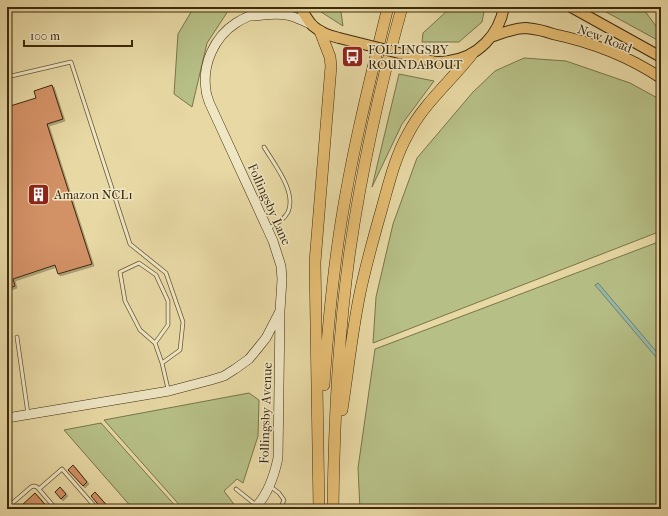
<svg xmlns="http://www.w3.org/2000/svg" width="668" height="516" viewBox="0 0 668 516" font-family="'IM FELL French Canon',serif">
	<defs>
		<filter id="shadow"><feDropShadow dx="2" dy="2" stdDeviation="0" flood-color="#0004"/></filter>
	</defs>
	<rect width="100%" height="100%" fill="#e7d8a4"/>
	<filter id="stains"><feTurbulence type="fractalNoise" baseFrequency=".005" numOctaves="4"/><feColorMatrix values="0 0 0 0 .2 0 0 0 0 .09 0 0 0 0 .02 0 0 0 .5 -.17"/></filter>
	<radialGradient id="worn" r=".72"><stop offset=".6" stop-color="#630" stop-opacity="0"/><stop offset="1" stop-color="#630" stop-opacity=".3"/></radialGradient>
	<path fill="#b6bf86" stroke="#7a744a" d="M194,7h37l-1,1 -23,35 -15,64 -18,-13 4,-60z
		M316,7h22l3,5 2,14 -25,-16z
		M449,7h36l-3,15 -23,20h-37l1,-9 25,-23z
		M597,7h45l19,26v9z
		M524,58l42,3 64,22 31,17v131l-118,46 -170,66 3,-46 17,-73 24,-66 56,-66 22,-21z
		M399,74l35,7 -32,43 -30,63z
		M661,241v268h-301l-2,-41 17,-119z
		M249,393l10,7 -1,36 -15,47 -6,-4 -13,12 12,16 -3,2h-50l-79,-89z
		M101,423l77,86h-45l-69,-79z"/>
	<path fill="#97b9ac" stroke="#73806c" d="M598,283l63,74v6l-66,-78z"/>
	<path fill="#d39166" stroke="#3e2a0d" filter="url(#shadow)" d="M52,85l11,34 -16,5 45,140 -34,10 -3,-9 -42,14 2,7 -8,3v-182l29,-9 -2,-7z
		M73,465l14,17 -4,4 -15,-16z
		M60,487l6,7 -5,5 -6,-7z
		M95,492l15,17h-8l-11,-13z
		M35,493l14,16h-28l1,-1 -1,-2z"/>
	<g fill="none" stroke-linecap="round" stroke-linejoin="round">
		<defs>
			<path id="lane" d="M7,77l64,-15 59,182 36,29 17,49 -3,28 -18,13
				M264,147c10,17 33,45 24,65 -4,8 -12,12 -19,16
				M17,337l11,77
				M155,343l13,-18v-24l-12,-26 -17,-12 -19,9 5,29 15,29 15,13 7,20 6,26
				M271,487l8,6 5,7 -4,9
				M39,489l23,-20 35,40
				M236,489l20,16
				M8,509l1,-3 22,-19 3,-1 3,1 19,22"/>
			<path id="secondary" d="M254,16c11,-1 22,-3 32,-1 9,1 18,7 27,10
				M7,418l162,-27 42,-11 13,-4 11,-7 14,-10 9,-11 8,-10 14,-27 2,-32 -1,-13 -8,-25 -64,-139c-1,-4 -3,-8 -3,-12 -4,-25 8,-53 30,-67 9,-6 20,-9 30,-16
				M254,509c14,-14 20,-32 24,-51l2,-145"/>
			<path id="primary" d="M300,7c4,6 8,14 13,19 7,6 17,10 26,12
				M571,7l90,50
				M491,37c11,-4 23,-9 35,-9 10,1 19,3 27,6 38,8 75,22 108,44
				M431,61c6,2 12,1 18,0 29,-4 50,-26 55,-54"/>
			<path id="highway" d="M324,385c3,-45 7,-91 13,-135 11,-82 31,-163 51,-243
				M342,410c6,-39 10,-78 18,-117 6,-29 14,-57 22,-85 7,-25 13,-51 26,-74 16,-31 43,-53 64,-80
				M319,509l-4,-247 16,-196 -1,-9 -10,-26
				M333,509c1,-87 5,-174 17,-259 12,-82 30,-163 52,-243"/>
		</defs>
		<use href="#lane" stroke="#685633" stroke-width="4.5"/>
		<use href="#secondary" stroke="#3e2a0d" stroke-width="10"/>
		<use href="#primary" stroke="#3e2a0d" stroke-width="12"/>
		<use href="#highway" stroke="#3e2a0d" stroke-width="12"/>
		<use href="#lane" stroke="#efe6c4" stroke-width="3"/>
		<use href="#secondary" stroke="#efe6c4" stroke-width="9"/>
		<use href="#primary" stroke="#e4bc72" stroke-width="10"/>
		<use href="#highway" stroke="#e4bc72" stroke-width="11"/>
		<defs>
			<path id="primary-bridge" d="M339,38l92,23"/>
		</defs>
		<use href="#primary-bridge" stroke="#3e2a0d" stroke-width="12" stroke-linecap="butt"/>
		<use href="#primary-bridge" stroke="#e4bc72" stroke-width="10"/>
	</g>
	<defs>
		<symbol id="bus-square" viewBox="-11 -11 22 22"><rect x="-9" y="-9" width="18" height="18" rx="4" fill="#8f2418" stroke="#efe6c4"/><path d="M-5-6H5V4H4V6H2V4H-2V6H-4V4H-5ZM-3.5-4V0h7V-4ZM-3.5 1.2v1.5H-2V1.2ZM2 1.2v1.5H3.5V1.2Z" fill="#fff"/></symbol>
		<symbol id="building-square" viewBox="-11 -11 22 22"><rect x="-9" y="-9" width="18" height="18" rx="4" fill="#8f2418" stroke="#efe6c4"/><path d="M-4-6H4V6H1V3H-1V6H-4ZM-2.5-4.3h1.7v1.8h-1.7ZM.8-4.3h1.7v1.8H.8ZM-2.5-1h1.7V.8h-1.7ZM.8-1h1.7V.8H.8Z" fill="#fff"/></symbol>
	</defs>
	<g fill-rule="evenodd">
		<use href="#bus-square" x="340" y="44" width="25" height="25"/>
		<use href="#building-square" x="26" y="182" width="25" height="25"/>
	</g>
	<g text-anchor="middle" stroke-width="3" stroke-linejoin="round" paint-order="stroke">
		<g font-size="13" fill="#3e2a0d" stroke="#efe6c4">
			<text transform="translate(605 38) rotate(21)" y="5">New Road</text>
			<text transform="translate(270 204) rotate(66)" y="5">Follingsby Lane</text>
			<text transform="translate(265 413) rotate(-88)" y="5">Follingsby Avenue</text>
		</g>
		<g font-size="13" fill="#3e2a0d" stroke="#efe6c4" text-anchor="start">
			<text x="368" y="54">FOLLINGSBY<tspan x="368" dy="15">ROUNDABOUT</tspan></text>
			<text x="54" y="199">Amazon NCL1</text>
		</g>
	</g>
	<rect width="668" height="516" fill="none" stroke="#e7d8a4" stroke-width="24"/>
	<rect x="8" y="8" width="652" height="500" fill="none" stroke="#3e2a0d" stroke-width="2"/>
	<rect x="12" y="12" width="644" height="492" fill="none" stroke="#3e2a0d"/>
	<path d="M24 40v6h108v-6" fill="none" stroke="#3e2a0d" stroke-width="2"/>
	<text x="30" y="40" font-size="12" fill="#3e2a0d" stroke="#efe6c4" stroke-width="3" paint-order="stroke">100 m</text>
	<rect width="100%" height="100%" filter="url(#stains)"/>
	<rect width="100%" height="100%" fill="url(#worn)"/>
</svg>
